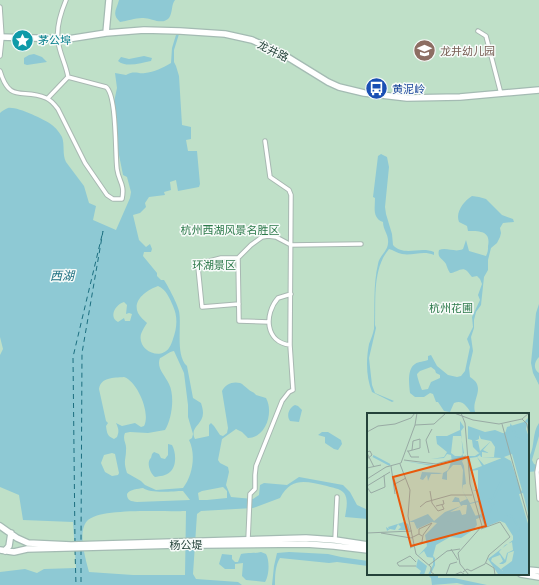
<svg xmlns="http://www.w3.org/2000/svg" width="539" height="585" viewBox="0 0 539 585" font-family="'Space Grotesk','Noto Sans SC',sans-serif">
	<rect width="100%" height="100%" fill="#e6efeb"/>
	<path fill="#bfe0c8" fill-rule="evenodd" d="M0,0h539v585h-539zM368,414h160v160h-160z"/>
	<path fill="#8ec9d4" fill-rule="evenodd" d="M119,0h56c-4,5 -2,12 -6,18 -7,8 -19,-1 -27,0 -7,0 -15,3 -22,4 -9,-8 -3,-13 -1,-22z
		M179,34l-5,16v12l2,4 3,10 3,49 9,2v12l-5,1 2,11h9l3,33 -1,3 -21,4 -2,-11 -6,2 1,8 -7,2 1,3 -16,2 -4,6 1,4 -6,6 -7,2 6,25 7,7 4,-3 2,5 -1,3h-7l-1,4 14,17v3l4,4h3c4,6 14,25 15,31 3,14 -4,44 8,55l6,32 8,5c1,3 2,7 2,10 0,12 -14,14 -8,26l14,-3v-11l2,-2 3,3 6,9 3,1 4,-3 1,-5 -6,-37c3,-7 11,-10 18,-8 3,1 5,4 8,6 3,3 5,2 8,6l10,3c8,14 0,40 -18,40l-6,-6 -6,-3 -14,10 -4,21 2,3 8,4 1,5 -3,13 5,12 22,2 6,-4 1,-10 4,-2 23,2 12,-8 44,8 7,7 7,13 11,5v9l-23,-2c1,-7 4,-17 -1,-24 -5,-5 -11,-5 -17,-7 -20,-4 -35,-10 -47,12l-27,10 -52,3 -4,3 -4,60 3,5 42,3 4,3h-242v-13l25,-3 12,4 7,-4 32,-1 -3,-46 -50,-2 -4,-25 -19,-8v-132l3,-6 -3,-12v-224c2,-2 5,-4 8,-5 8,-2 36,11 44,17 3,2 8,8 10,12 3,8 0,17 4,25l18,24 5,17 7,3 -3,14 23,10 14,-32 1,-6 -4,-15 -4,-2 -5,-25 -4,-48 3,-14 -2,-15 11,2c9,-5 11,-1 19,-2 9,-1 18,-5 26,-10l1,-15 4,-13zM158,286c8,3 12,13 15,20 5,11 4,22 0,33 -1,3 -2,6 -4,9 -9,13 -32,2 -28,-14 1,-3 4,-8 6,-11 -3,-3 -7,-6 -9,-10 -6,-13 9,-23 20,-27zM124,302l3,3 -1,9 3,-1 3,1 -2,7h-5l-1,-3 -6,4c-10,-5 -2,-18 6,-20zM174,351l10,22 4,32v12l5,17 -1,4 -3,2c7,14 4,35 -6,48l-27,2 -11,-5 -4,-4 -14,-8c-4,-12 -1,-13 -1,-23 1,-7 -4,-10 -1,-17l5,-1 18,1 17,-3c7,-11 10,-34 4,-46 -4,-9 -13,-16 -9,-26 5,-2 8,-6 14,-7zM124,377c13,4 27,36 20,49l-3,1 -6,-4 -13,3 -6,-3c3,6 3,9 1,14l-3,2c-7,-3 -7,-6 -8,-13l2,-3 -2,-2 -7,-32c2,-12 14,-11 25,-12zM112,453l3,1 4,19 -1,2 -6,1 -7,-4 -4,-9 3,-8zM223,487l4,4v7l-20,2h-8l-1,-7 4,-2zM143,488c8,6 30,3 40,3l7,9 -53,2c-6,-1 -10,-1 -10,-8 3,-5 11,-5 16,-6zM186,511l-1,64h-52l-44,-3c-3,-12 -12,-40 -2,-51 12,-14 79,-9 99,-10z
		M34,54l8,3 5,5 -20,3 -3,-1v-6l5,-3z
		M144,56l8,2 -1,3c-10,2 -25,7 -33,0l3,-4 8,2z
		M381,154l6,3 2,10 -4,40 1,7 6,20 1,11c11,12 27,1 41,7v3c-11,-5 -21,1 -32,-1 -5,-1 -9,-4 -13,-5 -17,20 -13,52 -14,76l1,3 -7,30 3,27 3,8 19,8 -2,1 -20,-10c-6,-15 -6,-32 -3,-48 2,-5 4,-10 5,-15 1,-22 -1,-44 4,-65 1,-8 10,-13 10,-21 1,-8 -5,-13 -5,-21 -11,-4 -8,-15 -8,-24l-2,-1 5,-41z
		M472,196l7,1 7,2 16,16 11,4 1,3 -11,1 -3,5 1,5 -1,4 -3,6 -6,5 -3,12v10l-4,7 -3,28 -5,7 -2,8v8l-3,9 2,14 -4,17 1,9c18,11 -1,24 6,37h-4c-5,-7 -9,-15 -18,-11l-4,9 -6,-1 -6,-9h-2l-3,-8 -3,-1 -6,4h-9l-5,-4c-1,-9 -3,-24 5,-29 4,-3 9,-2 13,-4v-4l3,-1 6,11 11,9 9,2 4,-1 4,-5 5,-24 -3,-8 6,-12 -1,-10 8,-17 -2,-5 4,-11 -2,-5 -3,-3 -5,1c-2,-2 -3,-4 -5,-6 -5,-5 -11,2 -17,2 -2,-3 -3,-6 -4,-9 -4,-6 -9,-6 -7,-14 8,-3 16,3 24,-1l3,-9 3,11 17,5c2,-4 2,-6 2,-10 3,-15 -8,-15 -20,-15l-1,-5 -8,-4c-4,-10 5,-21 13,-26zM431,367l4,3 1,3 4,2v3l-9,4 -3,7 -6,1c-1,-2 -5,-13 -5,-16l3,-3z
		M539,304v53c-5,5 -6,12 0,16v12l-6,-12 -2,-10 5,-50z
		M295,405l3,1 4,4 -3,12 -9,-1c-4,-6 -1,-13 5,-16z
		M539,423v13l-7,24 2,4 5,2v5l-11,1v-17h2c5,-10 2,-22 9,-32z
		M322,432h6l13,8 1,4 -4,6 -4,-1 -9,-6v-6l-7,-2z
		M168,444l4,1c4,7 5,21 -2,27 -4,4 -10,4 -15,5 -5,-4 -9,-15 -4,-19l1,-4 2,-2 5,2 2,4 4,1 3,-4z
		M261,552l5,2c4,7 3,22 -1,28l-19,-2 -4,-4 1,-13 -8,1v5h-10l-6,-5 3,-10 10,1v4l3,3h3l3,-8c7,-2 13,0 20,-2z
		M289,552l39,2 13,3 27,4v5l-31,-4 -8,1 -49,-5c-5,8 -5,18 -5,27h-3l2,-19 3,-13z
		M421,574h17v4h16l33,7h-22l-8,-2 -25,2 -1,-7 -3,-3z"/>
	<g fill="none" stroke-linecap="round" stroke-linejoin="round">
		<path stroke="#1c6f80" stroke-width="1" stroke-dasharray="5 4" stroke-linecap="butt" d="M75,543l-2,-186 30,-126 -21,122 -1,189
			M75,550l1,35
			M81,550v35"/>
		<defs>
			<path id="street" d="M0,7l2,30 -2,19
				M478,31l8,5 15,58
				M0,71c10,33 22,17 46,27 5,2 9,7 12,11l27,54 22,32 6,4h9c3,-16 -3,-16 -5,-30 -2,-16 0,-74 -11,-82l-38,-10
				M48,98l20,-21c-2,-13 -9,-24 -10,-37 -2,-14 3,-28 8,-40
				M238,258h-17l-23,6v3l4,40 37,-3
				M269,322l-30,-1 -1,-63 13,-13 11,-8 6,-1 8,1 15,8 70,-1
				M290,345c-25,-3 -26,-31 -12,-47l13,-4
				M539,461l-2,11 2,27
				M248,540l2,-46 5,-5v-14l1,-9 26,-65 7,-9 4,-2 -3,-45 1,-150 -2,-5 -19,-13 -5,-36
				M335,540l2,-43"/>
			<path id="secondary" d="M106,33l3,-33
				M0,37l68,2 38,-6 38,-3 36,1 45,3 27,6 29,13 47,29 11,5 25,6 43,5 53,-1 79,-7
				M0,526l17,12 11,5 43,2 235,-7 29,2 33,5
				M203,545l103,-1 28,2 34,4
				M0,550l14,2 13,-3 151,-4
				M5,551l4,-5 2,-13
				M528,570l11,1
				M521,574l18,3"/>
		</defs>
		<use href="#street" stroke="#a8b8b2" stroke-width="5.5"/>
		<use href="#secondary" stroke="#a4bbb3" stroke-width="8"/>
		<use href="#street" stroke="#fff" stroke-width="3.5"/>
		<use href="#secondary" stroke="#fff" stroke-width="5.5"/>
	</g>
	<defs>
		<symbol id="sight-disc" viewBox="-11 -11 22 22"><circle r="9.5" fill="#0f9aa8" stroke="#f7fbf9"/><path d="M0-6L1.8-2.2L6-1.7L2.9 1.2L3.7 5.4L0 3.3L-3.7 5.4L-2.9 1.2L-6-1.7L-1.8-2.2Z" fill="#fff"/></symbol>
		<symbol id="school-disc" viewBox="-11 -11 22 22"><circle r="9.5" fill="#8d6e63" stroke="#f7fbf9"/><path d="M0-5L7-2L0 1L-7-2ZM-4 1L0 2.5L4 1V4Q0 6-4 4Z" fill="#fff"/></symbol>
		<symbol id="bus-disc" viewBox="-11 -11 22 22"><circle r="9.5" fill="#1a4fb4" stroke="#f7fbf9"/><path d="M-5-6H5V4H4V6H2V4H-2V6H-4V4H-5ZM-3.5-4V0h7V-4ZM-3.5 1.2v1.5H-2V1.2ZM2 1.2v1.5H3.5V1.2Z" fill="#fff"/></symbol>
	</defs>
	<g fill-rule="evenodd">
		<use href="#sight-disc" x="10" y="28" width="25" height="25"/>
		<use href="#school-disc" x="412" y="38" width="25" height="25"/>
		<use href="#bus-disc" x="364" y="76" width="25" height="25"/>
	</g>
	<g text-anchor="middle" stroke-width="3" stroke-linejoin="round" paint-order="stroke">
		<g font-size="11" fill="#0d838f" stroke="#f7fbf9" text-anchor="start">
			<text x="38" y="44">茅公埠</text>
		</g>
		<g font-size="11" fill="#24423a" stroke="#f7fbf9">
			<text transform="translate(273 51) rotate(26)" y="4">龙井路</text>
			<text transform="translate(186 545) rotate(-1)" y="4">杨公堤</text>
		</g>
		<g font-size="11" fill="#785e54" stroke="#f7fbf9" text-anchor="start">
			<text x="440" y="55">龙井幼儿园</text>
		</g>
		<g font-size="11" fill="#164399" stroke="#f7fbf9" text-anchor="start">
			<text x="392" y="93">黄泥岭</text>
		</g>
		<g font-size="11" fill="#2d7a4b" stroke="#f7fbf9">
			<text x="230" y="234">杭州西湖风景名胜区</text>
			<text x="214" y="269">环湖景区</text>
			<text x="451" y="312">杭州花圃</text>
		</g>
		<g font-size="12" font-style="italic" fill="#1c6f80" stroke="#f7fbf9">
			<text x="62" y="280">西湖</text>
		</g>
	</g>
	<g transform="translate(367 413)">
		<rect width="162" height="162" fill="#e6efeb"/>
		<path d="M0,0h162v162h-162z" fill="#bfe0c8"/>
		<path d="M162,4l-3,12 3,8v80l-6,-24 -4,1 10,33v48l-31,-1 -10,-15 25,-19v-4l-8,-13 -5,-2 -15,6 -4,-10 -5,2 1,6 -4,5 -12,8 -11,-1 -14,8 -3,11 2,2 -8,-1 -3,-6 -6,5 9,-10 -2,-11 12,-12 -5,-1 -15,7 -3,-7h-5l19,-8 6,7 11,-9 16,-6 -2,-4h-7l3,-5 4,1 1,4 7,-3 -5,-9 1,-20 -2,-5h-8l-6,7v8l-5,-1 1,-6 -4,1h-8l-3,7 -1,-6 -4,5 -3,-1 2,-7 21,1 5,-3 3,-8 -18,4 -29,-5 30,4 18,-3 -1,-7 -4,-1 -3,4 -13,1 13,-2 3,-5 -10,-8 -1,-8h11l13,-6v-9l4,6 -3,4 2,26 3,1 -4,3 2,5 2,18 -3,1 -1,5 8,13 8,-2v-10h-5l-6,-35h8l6,-4 -2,1 -6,-6 -1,-7 -4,-1v-13l17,6 10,-2 10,4 2,-7 17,-5zM112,22l2,4 10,2 -11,10 -2,-10h-3l4,-2zM86,23h8l3,17 -3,3h-6l-4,-3zM124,28l4,6 -1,10h-12v-5l7,1 -6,-3zM145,41l10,36 -1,1 -10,-30 -7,-4zM113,42l1,2 21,1 -18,7 -7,-8zM110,44l5,9 -11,4 -1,-12zM111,57v19l-5,2 -3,-20zM111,89l3,12 -5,3 -6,-13zM96,92h4l-1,9 -4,1 -2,-5 -10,2zM145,129l1,8 -6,3 -2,7 -6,-8 6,-7zM147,138l-2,10 -11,8 2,2 -12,-10 1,-3 8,-3 3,6 -4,3h4l3,-2 2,-9zM37,109l4,2 2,6h-12l3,-3 -3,-3 -3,6 -5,-1 -3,2 -1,-4 3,2 -1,-2zM51,146l9,7 -3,9h-5l2,-4 -5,-4z" fill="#8ec9d4" fill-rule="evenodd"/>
		<path fill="none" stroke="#8ec9d4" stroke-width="2" d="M162,29l-13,-7 -5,-9 -1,5 -8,4v46l-8,16 -7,4 6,4 -5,9 -51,11 17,-1 35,-10h16l8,3 5,10 7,36 4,5M6,43l17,9M62,162l5,-10v-7"/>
		<path fill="none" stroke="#98aaa4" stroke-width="1" d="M87,0l19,7 26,4 23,-5 7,-6M94,0l4,10 5,61 12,42 -24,27 2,11 9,11M155,6l5,5 2,12M135,11l27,98M48,12l2,-12M0,19l11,-6 17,-2 16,-6 4,-5M40,38h2l11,-3v-9l-7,2 -1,9M41,38l3,6h8M0,39l3,-1 2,4 -5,4M0,40l7,14M62,40l-3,-13 6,-11M37,47l32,4 30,-8M33,51l10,26 -2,26 8,38 15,13v5l4,3M24,53l4,28M0,55l14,-3M0,66l19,-12 15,-4 14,-38 19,-1 12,-11M26,72l13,-7M0,73l23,-14M0,74l4,6 14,-6 -1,-12M63,78l2,12 6,8 6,-2 -2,-4M69,93l8,-2 -1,-4M53,94l6,-5 25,-7h21M0,120l45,-2M14,120l30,5 8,-4 3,2M52,121v-5l13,-6M43,135l12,-6 1,-7 9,-12M84,136l7,11M49,149l-6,-6 -13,7 2,3h17M119,150l8,5 1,7M62,152l18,-14 13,-2M96,159l4,-3 4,2 14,-7 4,-9 21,-18 -10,-15 -19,7M79,162l4,-11 7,-2M87,162l7,-3 4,3"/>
		<path fill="#e8590c" fill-opacity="0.15" stroke="#e8590c" stroke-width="2" d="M101,44l18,69 -75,20 -18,-69z"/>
		<rect width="162" height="162" fill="none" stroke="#24423a" stroke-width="2"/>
	</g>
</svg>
